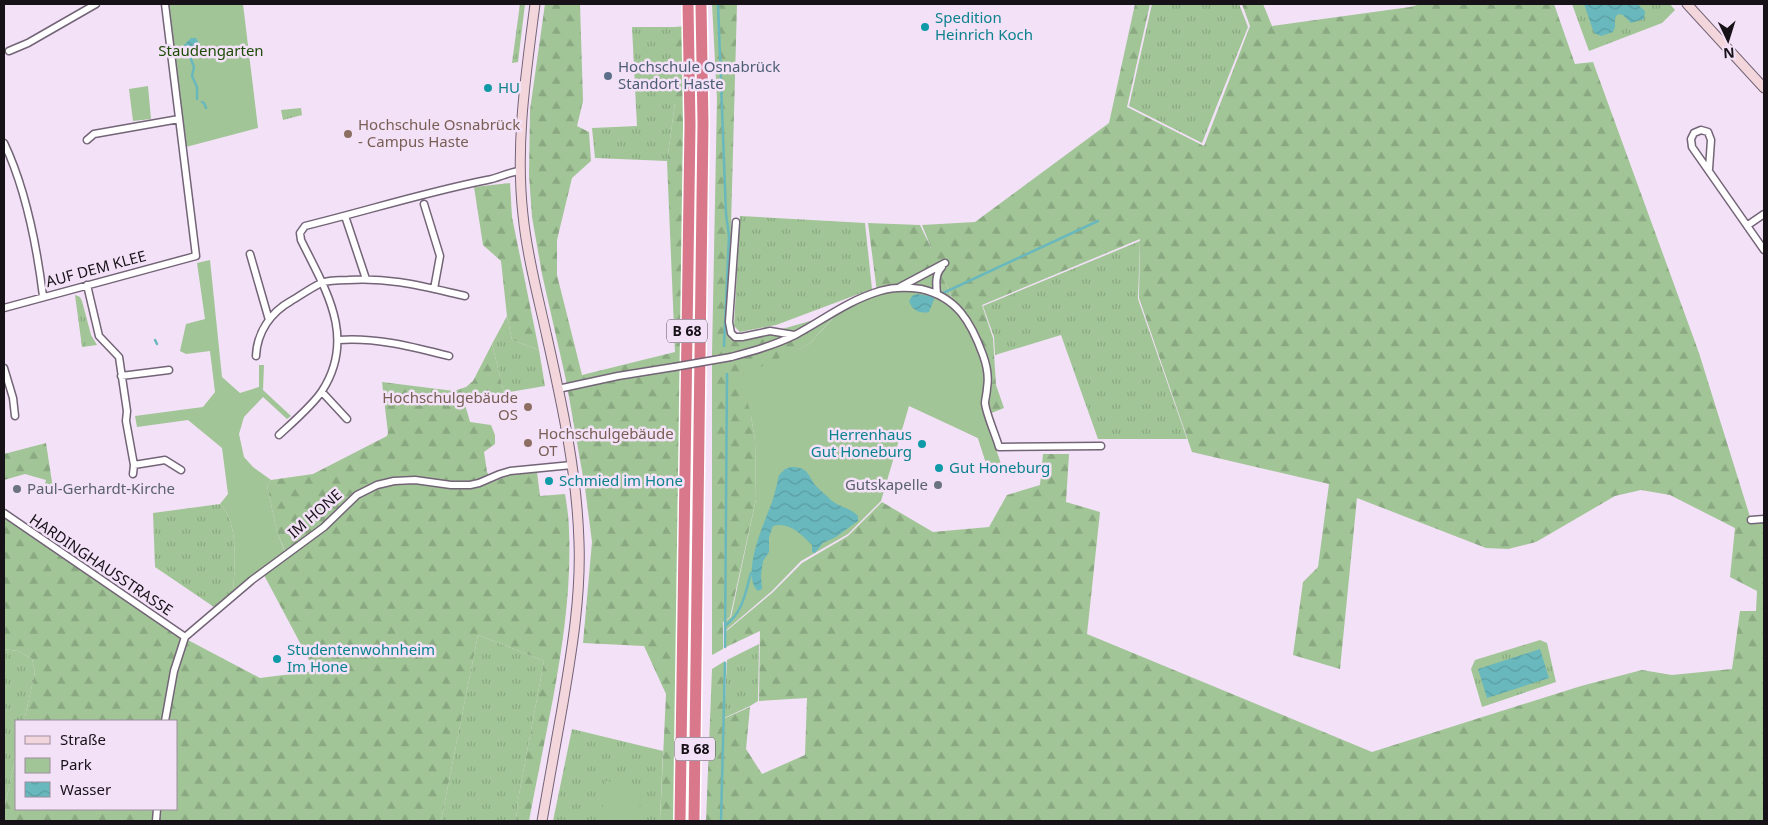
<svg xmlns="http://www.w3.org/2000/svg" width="1768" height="825" viewBox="0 0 1768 825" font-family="'Noto Sans',sans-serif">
	<defs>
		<pattern id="grass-tufts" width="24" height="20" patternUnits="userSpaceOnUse" patternTransform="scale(1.25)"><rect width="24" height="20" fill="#a1c596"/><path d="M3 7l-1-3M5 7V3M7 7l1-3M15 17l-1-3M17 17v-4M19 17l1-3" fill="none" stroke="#8aa881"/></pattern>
		<pattern id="forest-firs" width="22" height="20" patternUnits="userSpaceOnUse" patternTransform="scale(1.25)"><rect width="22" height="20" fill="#a1c596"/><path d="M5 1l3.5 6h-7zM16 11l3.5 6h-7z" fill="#8aa881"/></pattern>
		<pattern id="water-waves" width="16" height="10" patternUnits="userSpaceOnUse" patternTransform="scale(1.25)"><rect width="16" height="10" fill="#69b8bd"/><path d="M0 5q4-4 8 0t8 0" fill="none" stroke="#5a9da2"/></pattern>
	</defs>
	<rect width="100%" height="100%" fill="#f3e1f7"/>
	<path fill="url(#grass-tufts)" d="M520,4h5l-7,58 -6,1z
		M1152,4h87l9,23 -46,116 -73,-37z
		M1572,4h98l5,6 -13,13 -73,28z
		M632,27h43v76l-8,58 -72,-3 -3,-30 45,-2z
		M301,108l1,7 -19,5 -2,-10z
		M740,216l125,7 7,66 -96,36 -36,7 -6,-6z
		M1140,241l-2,58 49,140h-89l-37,-104 -66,20 -1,-18 -11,-31z
		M75,295l5,2 2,4 9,34 6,10 -15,2z
		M507,316l5,24 27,10 6,36 -41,7 -12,-49z
		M220,504c19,18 15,62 13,87l-19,16 -59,-40 -2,-54z
		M478,635l66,26 -26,139 -2,21h-75z
		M1540,640l7,3 9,39 -74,25 -11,-38 4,-9z
		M759,644l-1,57 -8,5 -26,12 3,-58z
		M4,649l14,2 14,8 3,13 -11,49h-8v35l-12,54z
		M572,729l91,22 -3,70h-107z"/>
	<path fill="url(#forest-firs)" d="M545,4h35l3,97 -6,25 12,6 2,29 -19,17 -15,62v35l25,100 93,-23 -8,-191 8,-58v-76l10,-1 -1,346 -4,1 -6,448h-14l6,-127 -22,-48 -61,-3 9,-101 -7,-54 -19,-108 -24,-106 -10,-57 -3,-42 1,-65z
		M712,4h25l-6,221 5,7 -7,90 1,17 10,2 98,-28 12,-9 27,-12 -9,-69 52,2 12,25 -10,-25 53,-3 134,-99 26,-119h15l-23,103 77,39 46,-120 -8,-22h21l9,22 138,-19 11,-3h133l21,60 18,-2 106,291 52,167 13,-1v302h-1058l6,-152 13,-8 -2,58 27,-12 -4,42 16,25 43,-19 2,-57 -48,3 1,-70 -36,17v-15l48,-40 30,-30 46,-27 34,-34 51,30 56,-5 18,-32 33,-10 3,-31h26l-3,48 34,10 -13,122 285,118 209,-66 61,-16 30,5 60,-6 8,-58h16l1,-20 -27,-14 5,-49 -65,-33 -29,-5 -26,6 -79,46 -28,7 -22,-1 -129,-50 -17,171 -47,-14 10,-73 15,-15 11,-83 -137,-32 -53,-154 1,-59 -158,66 11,33 3,47 8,23 -20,8 17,48 -13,5 -10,-31 -29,-14 6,-119 -13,-31 12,30 -122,15 -23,25 -24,12 -34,60 4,24 1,59 -26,118 -7,5v27l-11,6v-300l5,-256z
		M510,183l2,34 27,133 -27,-10 -5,-24 -6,-55 -18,-16 -9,-58z
		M492,344l12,49 -40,8 6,21 21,3 4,10v9l-11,8 3,20 6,10 16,-7 28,-3 3,24 25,-2c2,12 4,25 4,38 4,94 -23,196 -40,289h-13l2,-21 26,-139 -66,-26 -37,186h-437v-11l12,-54v53h160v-88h-152l11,-49 -3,-13 -14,-8 -14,-2v-136l182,126 74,39 55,-7 -51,-96 24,-17 -11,-26 -10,-47 4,-5 42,-6 74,-38 1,-3 -6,-51 72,9 12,-4 7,-6z
		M46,443l8,52 -12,-1 4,-14 -21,-6 -21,6v-26z"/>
	<path fill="#a1c596" d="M168,4h75l15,124 -72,19z
		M148,86l3,33 -18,2 -4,-32z
		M210,260l12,117 18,16 19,-6v-22h5l-1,25 28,26 -4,3 -24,-22 -19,20 -5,17 5,23 9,10 18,13 -4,5 10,47 8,20 -52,39c2,-25 6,-69 -13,-87l8,-10 -6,-46 -34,-28 -51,7 -2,-11 68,-9 12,-15 -5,-41 -24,3 -6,-3 6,-27 19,-5 -8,-56z
		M898,287l39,7 28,24 21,49 -1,36 4,11 -5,2 17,48 -13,5 -10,-31 -69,-32 -28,95 -33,33 -47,27 -29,30 -48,41v-10l7,-5 25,-118 -1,-59 -4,-24 -10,-40 68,-32 29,-31 39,-21z
		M606,781l35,6 -2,34h-38z"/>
	<path fill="url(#water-waves)" d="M1584,4h53l8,7 -1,8 -13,4 -8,-8 -5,-1 -3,4v9l-2,5 -12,4 -7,-3z
		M191,38h5l4,7 -6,7 -8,2 -2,-2 -1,-6z
		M917,294l18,3 -6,15c-10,2 -17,-2 -20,-11l3,-5z
		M791,467c19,0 16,9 26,20 4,4 10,9 14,13 8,7 20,8 27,16v5l-22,16 -13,6 -8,10 -3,-1v-7c-10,-10 -23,-24 -39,-19l-4,11v15l-6,9 -2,14 1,14 -4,2c-18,-16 7,-70 14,-89 3,-9 5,-18 7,-27l6,-6z
		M1540,649l9,29 -62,20 -9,-29z"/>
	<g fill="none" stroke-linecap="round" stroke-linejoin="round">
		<path stroke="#69b8bd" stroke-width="2.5" d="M718,4l8,210 3,22 -5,110
			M189,54l5,13 -2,9 5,11v12
			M202,102l2,1 2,5
			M941,294l157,-73
			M155,340l2,4
			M725,626c18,-14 20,-32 26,-53
			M725,647l2,-273
			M721,821l4,-158"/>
		<defs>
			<path id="street" d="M9,51l19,-8 68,-39
				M87,140l7,-6 85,-15
				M4,143c21,44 33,105 39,153
				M1709,169l2,-29 -3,-8 -7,-2 -7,3 -3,6 1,8 72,103
				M424,204l16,52 -6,33
				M345,216l21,63
				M736,222l-7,100 2,11 4,4h7l28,-6 24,4
				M1748,225l16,-11
				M250,254l19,66
				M87,285l12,51 20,21 8,54 -1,10 8,44 -1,9
				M900,287l45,-24
				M937,294c-1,-10 -2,-20 5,-27
				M4,308l192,-52 -31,-252
				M338,340c38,-3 75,7 111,16
				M256,356c1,-24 15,-44 35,-55 10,-6 20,-13 30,-18 8,-3 18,-3 27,-3 42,-3 77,7 117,16
				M731,357c22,-6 44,-12 64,-22 28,-15 54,-35 85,-44 13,-4 27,-4 41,-2 36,8 50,33 62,66 4,11 6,22 4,33 0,5 -2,11 -2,15 1,11 11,33 14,44l102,-1
				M4,368l9,30 2,18
				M121,376l48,-6
				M558,389l60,-13 56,-9
				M322,392l25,27
				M279,435c13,-12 34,-30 43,-44 35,-54 3,-102 -21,-151l-1,-7 5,-7c61,-15 121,-34 182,-46 12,-2 21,-8 33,-9
				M134,465l31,-5 16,10
				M4,513l181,124
				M1751,520l13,-1
				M165,721l9,-50 11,-34 67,-57 72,-53 33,-32 20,-10 17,-4 21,-1 36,5h19l9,-2 21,-9 10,-3 62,-6
				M156,821l1,-12"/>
			<path id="secondary" d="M535,4c-9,70 -20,140 -12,211 4,41 15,81 24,122 15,67 30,136 32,205 2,53 -7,108 -16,161 -7,39 -14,79 -21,118
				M1687,4l77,84"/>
			<path id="highway" d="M680,821l10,-696 -2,-121
				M694,821l9,-698 -2,-119"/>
		</defs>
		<use href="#street" stroke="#736477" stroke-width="9"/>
		<use href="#secondary" stroke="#736477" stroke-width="11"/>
		<use href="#highway" stroke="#fff" stroke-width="14"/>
		<use href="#street" stroke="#fff" stroke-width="6"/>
		<use href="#secondary" stroke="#f3d6dc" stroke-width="9"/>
		<use href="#highway" stroke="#d8788a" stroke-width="11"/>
		<defs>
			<path id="street-bridge" d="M674,367l57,-10"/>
		</defs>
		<use href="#street-bridge" stroke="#736477" stroke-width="9" stroke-linecap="butt"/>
		<use href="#street-bridge" stroke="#fff" stroke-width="6"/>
	</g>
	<g fill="#0f9aa8" stroke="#f3e1f7" stroke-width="2">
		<circle cx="925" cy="27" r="5"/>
		<circle cx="488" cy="88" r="5"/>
		<circle cx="922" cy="444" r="5"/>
		<circle cx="939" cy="468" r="5"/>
		<circle cx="549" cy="481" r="5"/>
		<circle cx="277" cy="659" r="5"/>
	</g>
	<circle fill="#5c6f8a" stroke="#f3e1f7" stroke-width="2" cx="608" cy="76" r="5"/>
	<g fill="#8d6e63" stroke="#f3e1f7" stroke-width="2">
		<circle cx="348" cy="134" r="5"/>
		<circle cx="528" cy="407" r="5"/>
		<circle cx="528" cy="443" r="5"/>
	</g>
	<g fill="#6b7280" stroke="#f3e1f7" stroke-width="2">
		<circle cx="938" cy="485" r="5"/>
		<circle cx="17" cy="489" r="5"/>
	</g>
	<g text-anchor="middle" stroke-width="5" stroke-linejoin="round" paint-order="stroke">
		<g fill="#f3e1f7" stroke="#594f5b" stroke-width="1">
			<rect x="667" y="319.5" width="40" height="23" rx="4"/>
			<rect x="675" y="737.5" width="40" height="23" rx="4"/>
		</g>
		<g font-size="14" font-weight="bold" fill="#171118">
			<text x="687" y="336">B 68</text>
			<text x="695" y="754">B 68</text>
		</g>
		<g font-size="15" fill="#0d838f" stroke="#f3e1f7" text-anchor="start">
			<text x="935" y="23">Spedition<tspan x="935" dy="17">Heinrich Koch</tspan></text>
			<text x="498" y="93">HU</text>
			<text x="912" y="440" text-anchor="end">Herrenhaus<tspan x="912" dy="17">Gut Honeburg</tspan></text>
			<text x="949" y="473">Gut Honeburg</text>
			<text x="559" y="486">Schmied im Hone</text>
			<text x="287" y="655">Studentenwohnheim<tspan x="287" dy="17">Im Hone</tspan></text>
		</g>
		<g font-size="15" fill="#1e4d09" stroke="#f3e1f7">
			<text x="211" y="56">Staudengarten</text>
		</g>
		<g font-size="15" fill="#4e5e75" stroke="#f3e1f7" text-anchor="start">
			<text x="618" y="72">Hochschule Osnabrück<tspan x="618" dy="17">Standort Haste</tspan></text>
		</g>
		<g font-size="15" fill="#785e54" stroke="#f3e1f7" text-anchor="start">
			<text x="358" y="130">Hochschule Osnabrück<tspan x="358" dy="17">- Campus Haste</tspan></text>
			<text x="518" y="403" text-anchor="end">Hochschulgebäude<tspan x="518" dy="17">OS</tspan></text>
			<text x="538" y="439">Hochschulgebäude<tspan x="538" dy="17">OT</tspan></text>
		</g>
		<g font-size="15" fill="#171118" stroke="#f3e1f7">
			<text transform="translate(96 269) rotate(-15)" y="5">AUF DEM KLEE</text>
			<text transform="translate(315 514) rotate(-41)" y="5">IM HONE</text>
			<text transform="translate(101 565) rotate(34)" y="5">HARDINGHAUSSTRASSE</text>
		</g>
		<g font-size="15" fill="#5b616d" stroke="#f3e1f7" text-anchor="end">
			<text x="928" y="490">Gutskapelle</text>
			<text x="27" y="494" text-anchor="start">Paul-Gerhardt-Kirche</text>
		</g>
	</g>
	<rect width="1768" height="825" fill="none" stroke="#171118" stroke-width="10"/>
	<rect x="15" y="720" width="162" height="90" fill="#f3e1f7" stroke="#9b8e9e"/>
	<rect x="25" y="736" width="25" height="8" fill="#f3d6dc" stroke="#9b8e9e"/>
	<text x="60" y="745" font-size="15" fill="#171118">Straße</text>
	<rect x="25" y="758" width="25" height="15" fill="#a1c596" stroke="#9b8e9e"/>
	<text x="60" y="770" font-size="15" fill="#171118">Park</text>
	<rect x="25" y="782" width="25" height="15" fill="url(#water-waves)" stroke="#9b8e9e"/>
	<text x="60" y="795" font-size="15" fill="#171118">Wasser</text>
	<g transform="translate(1728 40) rotate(176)" stroke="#f3e1f7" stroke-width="4" paint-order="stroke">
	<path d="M0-4L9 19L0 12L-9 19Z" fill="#171118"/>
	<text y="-8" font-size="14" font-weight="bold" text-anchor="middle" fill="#171118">N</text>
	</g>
</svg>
